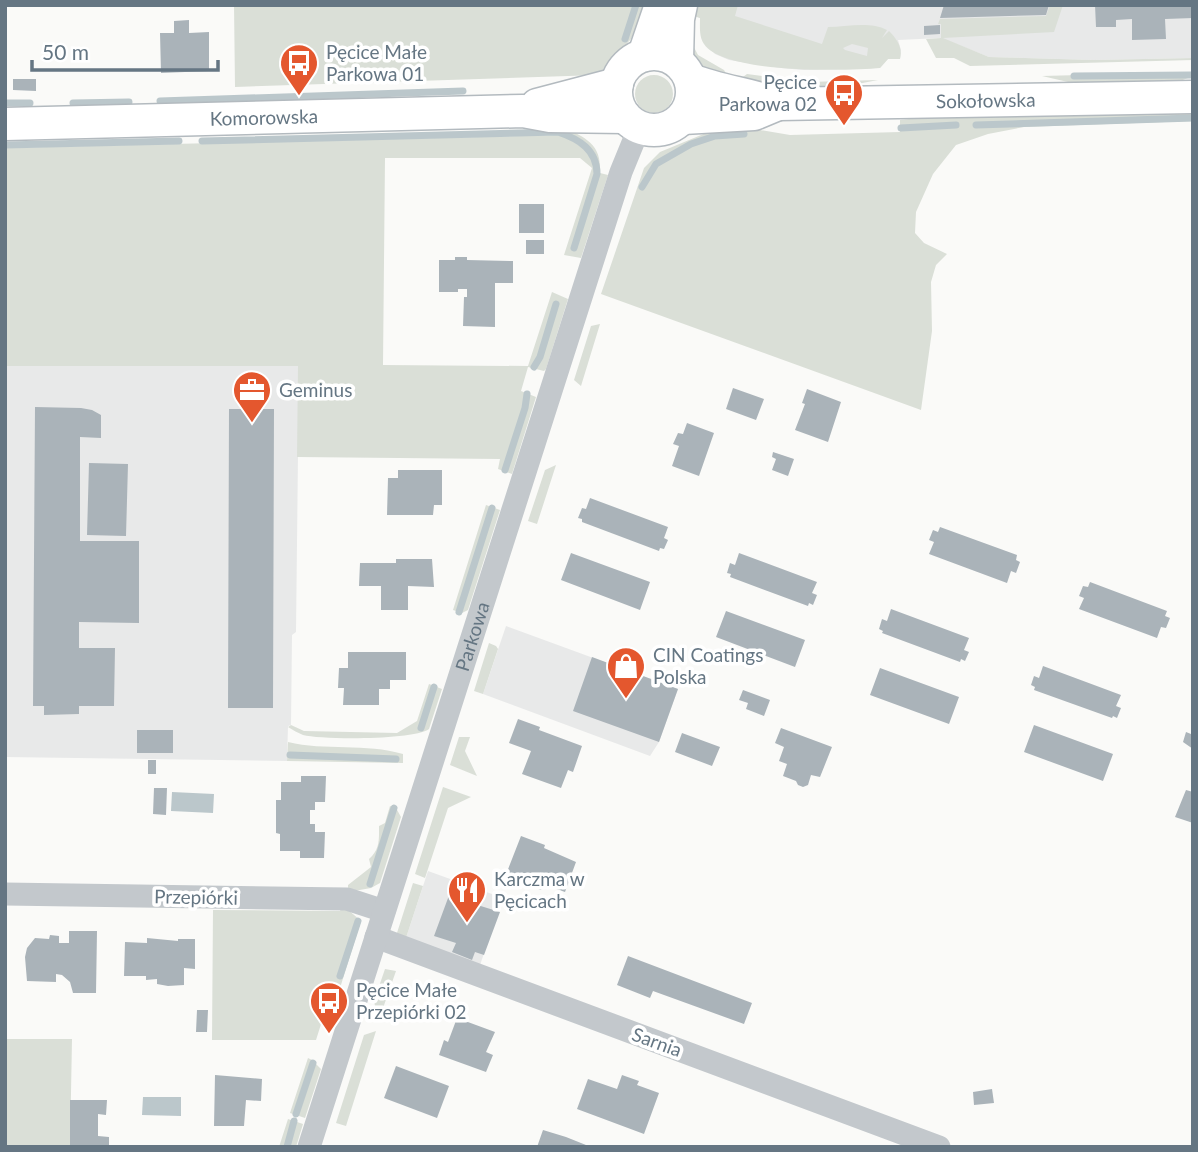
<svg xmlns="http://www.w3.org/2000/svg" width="1198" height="1152" viewBox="0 0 1198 1152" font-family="Lato,sans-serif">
	<rect width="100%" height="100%" fill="#fafaf8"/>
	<path fill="#e8e9e9" d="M694,5h499v53l-99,2 -105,-3 -48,-19 -43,2 3,10 -1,9h-12l-8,9 -77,2 -22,-2 -52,-8 -14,-6 -13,-14 -2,-22 -9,-3z
		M5,366h294l-3,266 -4,3 -1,90 -3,1 -1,35 -282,-4z
		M506,626l172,63 -19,53 -9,14 -167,-62z
		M428,871l75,27 -24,70 -74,-27z"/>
	<path fill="#dadfd7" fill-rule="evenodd" d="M234,5h411l-14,34 -33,36 -363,12z
		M694,5h44l-3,11 87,28 6,-17c18,0 42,-6 59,3l-5,8 7,-7c8,8 14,17 11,28h-12l-8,9c-34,3 -156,6 -176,-24 -5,-7 -4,-17 -4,-26l-9,-3zM852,44l16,4 -1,8 -22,-6 -2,-2z
		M1050,5h13l-9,27 -111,6 46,19 105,3 99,-2v2l-223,6 -16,-8h-18l-10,-19 15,-1v-14h-3l2,-5 106,-3z
		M688,36l10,19 26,15 3,5 -25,-5 -13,-19z
		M1193,72l-5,6 -13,5 -94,2 -39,-9z
		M747,74l61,8 70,-2 -36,7 -38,4 -62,-6 1,-8z
		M635 94a19 19 0 1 1 38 0a19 19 0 1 1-38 0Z
		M1193,110v11l-169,6 -36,7 -32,11 -23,29 -17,38 -1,21 9,10 23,11 -11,11 -5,17 1,49 -11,79 -320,-116 43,-126 16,-16 46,-19 54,-3 30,5 110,-3v-12l18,-2z
		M560,123c21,16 42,16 40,50l8,2 -27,83 -17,-3 28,-87 -12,-10h-195l-2,207 145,1 24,-74 16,7 -22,70 -2,2 -16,-4 -7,24 15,6 -24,77 -14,-5 2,-10 -203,-2 1,-91h-293v-218l554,-13z
		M600,324l-19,62 -7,-6 17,-54z
		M556,465l-19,59 -9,-3 17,-51z
		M486,505l14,5 -32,100 -6,3 -9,-3z
		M489,643l7,3 2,3 -15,45 -9,-3z
		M429,684l13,5 -13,40c-14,11 -107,11 -126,6 -5,-2 -10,-5 -15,-8l3,-2 13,6 93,2 20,-12z
		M459,737h11l-5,14 12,25 -27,-11z
		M288,742c37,9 78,1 115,12v9l-116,-2z
		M443,787l28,10 -23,11 -23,70 -10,-4z
		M390,806l6,2 5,9 -21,66 -9,5 -23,4v-7l23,-18 -2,-8c11,-10 10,-19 10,-33l6,-3z
		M413,883l10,3 -18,55 -9,-5z
		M341,908h5l15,13 -26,83 -7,-2 -12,38h-104l1,-130 127,1z
		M385,969l11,2 -14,40 -7,-5 -1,-5z
		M376,1031l-30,95 -10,-3 28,-88z
		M5,1039h67l-2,108h-65z
		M308,1058l4,2 9,9 -16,49 -15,-5z
		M288,1119l15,5 -7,23h-17z"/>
	<path fill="#bbc7cb" d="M172,792l42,2 -1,19 -42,-2z
		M143,1097h38v19l-39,-1z"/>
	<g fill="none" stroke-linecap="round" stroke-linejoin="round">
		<path stroke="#bbc7cb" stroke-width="7" d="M625,39l11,-34
			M1074,76l117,-1
			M160,101l303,-10
			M5,103h25
			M73,103l56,-1
			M976,125l217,-7
			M901,128l55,-3
			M202,141l356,-9c21,7 39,18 39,42l-23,74
			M5,145l174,-4
			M642,187l14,-23 35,-20 24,-8 29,-2
			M534,367l6,-10 16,-53
			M505,470l20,-62 2,-14
			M459,612l33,-104
			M421,728l13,-41
			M290,755l106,4
			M370,884l24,-76
			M340,976l18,-55
			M296,1114l17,-51
			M287,1147l7,-26"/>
	</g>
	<path fill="#aab3b9" d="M944,5h105l-3,10 -106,3z
		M1095,5h98v13l-28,1 1,20 -34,1v-21l-16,1v7h-20z
		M189,20v13l20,-1v39l-48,2 -1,-40h14v-12z
		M940,25v9l-16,1v-9z
		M13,79h23v12l-23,-1z
		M519,204h25v29h-25z
		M526,240h18v14h-18z
		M455,257h12v3l46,1v22h-18v44l-32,-1 1,-29h3v-8h-9v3h-19v-32h16z
		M733,388l31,11 -8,21 -30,-11z
		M807,389l34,13 -13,40 -33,-12 10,-26 -3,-1z
		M35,407l46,1 11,2 9,5v23l-21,-1v104h59v82l-60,-1v26h36l-1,58h-35v8l-35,1v-9h-11z
		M229,409h45l-1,299h-45z
		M687,423l27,10 -15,43 -27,-10 7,-20 -6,-2 5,-11 5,1z
		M773,452l21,7 -6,17 -16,-6 4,-11 -4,-2z
		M89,463l39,1 -2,72 -39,-1z
		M398,470h44v35h-8l-1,10h-46l1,-37h10z
		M590,498l78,29 -4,11 4,2 -4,9 -4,-1 -1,3 -77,-29v-3l-4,-1 4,-10 4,1z
		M940,527l77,28 -1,5 4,2 -4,11 -5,-2 -4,12 -78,-29 5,-12 -5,-2 4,-10 5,2z
		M571,553l79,29 -10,28 -79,-30z
		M739,553l78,29 -5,11 5,2 -4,10 -4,-2 -1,3 -78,-29 1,-3 -4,-1 3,-10 5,2z
		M396,559h36l2,28 -26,-1v24h-27v-24h-22l1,-23h36z
		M1090,582l77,29 -2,5 5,2 -4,10 -5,-1 -4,11 -78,-29 5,-11 -5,-2 4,-10 5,1z
		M891,609l78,29 -5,12 5,2 -4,9 -4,-2 -1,3 -78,-29 1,-2 -4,-2 3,-10 5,2z
		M726,611l79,29 -10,27 -79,-30z
		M348,652h58v28h-16v9h-11v16h-36l1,-17h-6l1,-20h9z
		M592,657l86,32 -19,53 -86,-31z
		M1043,666l78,29 -5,11 5,2 -4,10 -4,-2 -1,2 -78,-28 1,-3 -4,-2 3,-9 5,2z
		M880,668l79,29 -10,27 -79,-29z
		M743,690l27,10 -6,16 -18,-7 2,-6 -9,-3z
		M518,719l22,8 -1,3 43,16 -9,26 -5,-2 -7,18 -39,-14 9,-23 -22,-8z
		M1034,725l79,29 -10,27 -79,-29z
		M781,728l51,19 -12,30 -9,-2 -3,10 -5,2 -5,-2 -2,-4 -13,-5 4,-12 -8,-3 5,-14 -9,-4z
		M1193,729v20l-10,-7 3,-10 5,2z
		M137,730h36v23h-36z
		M682,733l38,14 -8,19 -37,-14z
		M148,760h8v14h-8z
		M301,776h25l-1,26h-10v8h-5v14h5v8h10l-1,26h-24v-7h-20v-17l-4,-1v-33h5v-18h20z
		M154,788h13l-1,27 -13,-1z
		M1186,790l7,2v31l-18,-6z
		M521,836l24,9 -1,3 32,14 -11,30 -22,-8 -2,6 -36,-13z
		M451,890l22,8 -2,5 29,9 -16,43 -9,-3 -3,8 -20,-8 4,-9 -22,-7z
		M69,931h28l-1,62h-23l-3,-11 -8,-7 -6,-1v8l-29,-1 -2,-24 2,-9 8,-10 14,1 1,-4 9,1v7h10z
		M147,938l31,3v-2h17v30l-11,-1v17l-16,1 -11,-2v-5l-11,1v-4h-22l1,-34 22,1z
		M628,956l124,47 -8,21 -91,-33 -3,7 -33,-13z
		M197,1010h11l-1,22h-11z
		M457,1018l38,14 -9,20 7,3 -7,17 -47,-17 5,-15 4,2z
		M396,1066l53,20 -12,32 -53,-20z
		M215,1075l47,4 -1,22 -15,-1 -2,26h-30z
		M622,1075l17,6 -2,4 22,8 -15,41 -67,-25 11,-30 29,10z
		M992,1089l2,14 -20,2 -1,-13z
		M70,1100h37l-1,15 -8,-1v22l11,1v10h-39z
		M543,1130l23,7 25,10h-54z"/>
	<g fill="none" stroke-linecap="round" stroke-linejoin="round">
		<defs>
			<g id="secondary">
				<circle cx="654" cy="92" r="38"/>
				<path d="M644,55l17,-50"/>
				<path d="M677,60l1,-41 3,-14"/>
				<path id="s2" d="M691,80c28,11 58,14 87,24l415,-7"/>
				<path d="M537,105l80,-21"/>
				<path d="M683,118l71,-4 24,-10"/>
				<path id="s3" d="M5,124l518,-13 27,5 75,1"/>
			</g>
		</defs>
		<use href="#secondary" stroke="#b3babf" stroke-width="35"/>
		<g stroke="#c3c8cc" stroke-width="23">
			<path d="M5,894l342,5 37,12"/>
			<path d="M376,937l563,210"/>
			<path id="s1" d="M309,1147l312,-975 18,-44"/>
		</g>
		<use href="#secondary" stroke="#fff" stroke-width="32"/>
	</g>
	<defs>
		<symbol id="bus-pin" viewBox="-11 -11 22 30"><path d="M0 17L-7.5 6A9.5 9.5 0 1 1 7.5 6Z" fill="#e4572e" stroke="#fff"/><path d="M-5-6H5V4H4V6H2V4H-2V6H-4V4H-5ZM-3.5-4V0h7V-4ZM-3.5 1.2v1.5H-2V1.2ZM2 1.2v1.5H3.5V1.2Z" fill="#fff"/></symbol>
		<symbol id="office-pin" viewBox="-11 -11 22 30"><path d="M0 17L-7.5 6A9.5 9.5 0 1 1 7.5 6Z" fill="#e4572e" stroke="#fff"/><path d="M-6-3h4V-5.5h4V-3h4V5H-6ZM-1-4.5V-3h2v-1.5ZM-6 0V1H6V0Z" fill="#fff"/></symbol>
		<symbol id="shop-pin" viewBox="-11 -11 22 30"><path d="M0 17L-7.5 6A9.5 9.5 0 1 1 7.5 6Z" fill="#e4572e" stroke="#fff"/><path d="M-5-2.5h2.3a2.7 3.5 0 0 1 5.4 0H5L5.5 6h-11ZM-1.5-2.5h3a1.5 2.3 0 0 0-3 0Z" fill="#fff"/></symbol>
		<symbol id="restaurant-pin" viewBox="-11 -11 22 30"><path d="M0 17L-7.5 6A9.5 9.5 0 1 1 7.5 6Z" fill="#e4572e" stroke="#fff"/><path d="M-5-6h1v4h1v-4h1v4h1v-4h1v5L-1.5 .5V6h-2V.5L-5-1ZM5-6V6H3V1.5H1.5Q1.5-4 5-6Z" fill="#fff"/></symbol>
	</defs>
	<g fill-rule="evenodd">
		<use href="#bus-pin" x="277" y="41" width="44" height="60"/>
		<use href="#bus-pin" x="822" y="71" width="44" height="60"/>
		<use href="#office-pin" x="230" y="368" width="44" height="60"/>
		<use href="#shop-pin" x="604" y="644" width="44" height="60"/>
		<use href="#restaurant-pin" x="445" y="868" width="44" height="60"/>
		<use href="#bus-pin" x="307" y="979" width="44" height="60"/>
	</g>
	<g text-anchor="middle" stroke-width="7" stroke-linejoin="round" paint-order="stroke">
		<g font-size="19" fill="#657683" stroke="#fff" text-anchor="start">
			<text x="326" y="59">Pęcice Małe<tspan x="326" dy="22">Parkowa 01</tspan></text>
			<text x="817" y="89" text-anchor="end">Pęcice<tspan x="817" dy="22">Parkowa 02</tspan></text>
			<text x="279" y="397">Geminus</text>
			<text x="653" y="662">CIN Coatings<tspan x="653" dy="22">Polska</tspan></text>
			<text x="494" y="886">Karczma w<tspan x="494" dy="22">Pęcicach</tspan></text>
			<text x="356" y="997">Pęcice Małe<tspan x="356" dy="22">Przepiórki 02</tspan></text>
		</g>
		<g font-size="19" fill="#657683" stroke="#fff">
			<text dy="7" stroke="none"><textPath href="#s2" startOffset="298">Sokołowska</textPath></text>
			<text dy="7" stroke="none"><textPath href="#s3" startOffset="259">Komorowska</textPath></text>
			<text dy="7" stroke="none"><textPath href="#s1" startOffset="536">Parkowa</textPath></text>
			<text transform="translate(196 897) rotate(1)" y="7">Przepiórki</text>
			<text transform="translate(657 1042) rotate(20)" y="7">Sarnia</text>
		</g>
	</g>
	<rect width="1198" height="1152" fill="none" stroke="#657683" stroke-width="14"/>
	<path d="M32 60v10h186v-10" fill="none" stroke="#657683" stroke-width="3.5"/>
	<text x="42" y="60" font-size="21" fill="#657683" stroke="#ffffff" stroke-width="5" paint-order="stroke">50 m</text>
</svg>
